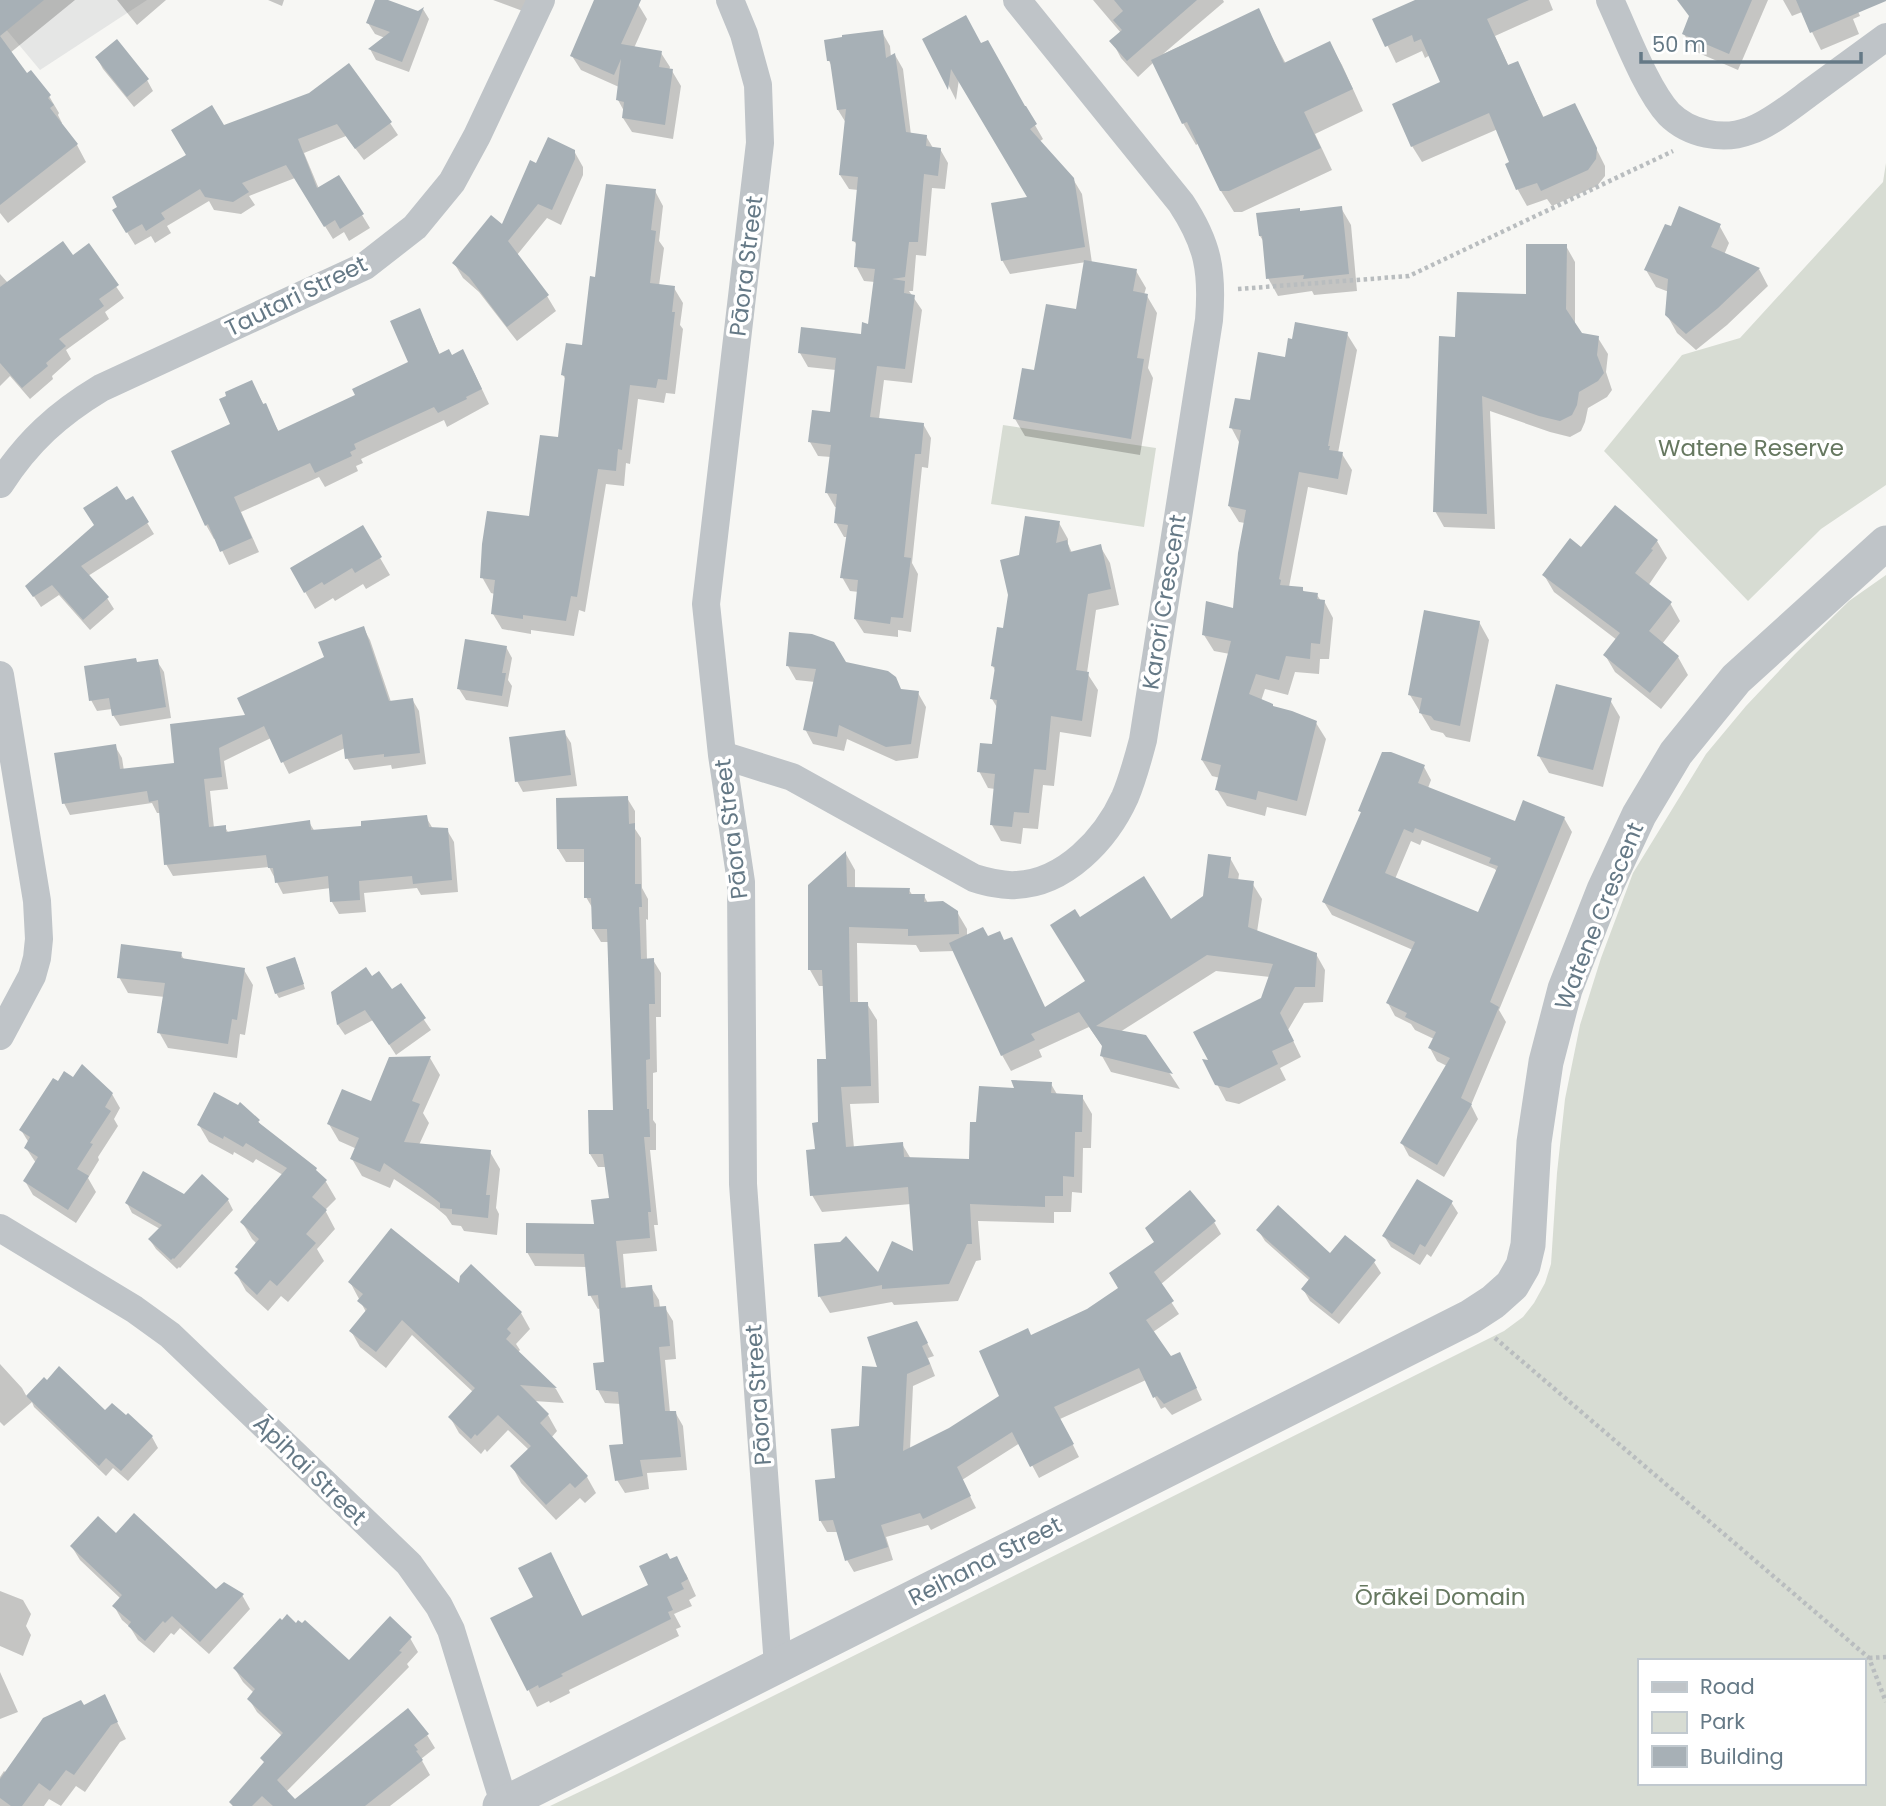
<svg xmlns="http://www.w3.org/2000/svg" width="1886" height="1806" viewBox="0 0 1886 1806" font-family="Poppins,sans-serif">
	<rect width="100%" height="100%" fill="#f7f7f4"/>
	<path fill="#e5e6e5" d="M0,0h147l-107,70 -40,-48z"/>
	<path fill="#d7dcd3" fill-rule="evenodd" d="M1886,163v322l-65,44 -73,72 -144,-150 78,-96 58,-17 143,-156z
		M1003,425l153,23 -12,79 -153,-23z
		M1886,575v1231h-1336l67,-32 887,-443 19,-14 11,-14 11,-20 6,-19 6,-91 8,-74 15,-74 21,-67 32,-85 73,-119 40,-48 49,-52 54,-53zM1639,1661h224v122h-224z"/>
	<path fill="#0003" fill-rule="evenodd" d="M0,0h75l-65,53 17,23 22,20 10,17 -1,2 4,8 -2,1 17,21 9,17 -78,61 -8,-10z
		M117,0h49l-29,25z
		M268,0h16l-2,6z
		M377,0h7l34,13 5,-4 6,10 -20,53 -33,-12 -6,-11 15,-11 -10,-4 -7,-11z
		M493,0h39l-4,13z
		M596,0h33l9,4 9,15 -13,29 27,5 9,14 -1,4h3l9,15 -8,53 -41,-7 -9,-14 1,-7 -6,-11 1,-13 -38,-17 -9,-14z
		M1093,0h130l1,2 -61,52 95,-43 28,53 44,-20 12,21 21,46 -48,23 17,36 -90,42h-8l-13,-21 -22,-48 -3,2 -13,-22 -29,-61 -16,15 -17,-19 -9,-17 9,-8z
		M1420,0h129l4,10 -58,26 14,31 8,-4 27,55 39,4 22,44v10l-8,10 -45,20 -5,-7 -20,7 -9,-16 -10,-25 3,-2 -13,-34 -76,33 -10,-16 30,-63 -12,-28 -5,3 -3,-7 -26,12 -21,-43z
		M1685,0h83l-30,70 -44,-19 -10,-17 7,-17z
		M1783,0h70l7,16 -7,3 6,15 -38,16 -19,-38 -10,4z
		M882,32l8,14 1,11 4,-2 8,14 8,66 15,1 7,12 7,1 8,14 -3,26 -13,-1 -6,68 -10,-1 -3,36h-4l13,19 -10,73 -28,-3 -5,39 44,5 8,14 -3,30 -6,-1 -10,96 6,11 -7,58 -13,-2v7l-34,-4 -9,-14 4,-27 -9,-1 -8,-14 5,-40h-3l-8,-14 2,-16h-3l-8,-14 4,-36 -13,-1 -8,-14 22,-28 4,-44 -28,-3 -8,-14 62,-17 7,-10 6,-44 -11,-1 -8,-15 2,-19 -4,-6 4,-51 -9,-1 -9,-14 6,-52 -8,-13 -5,-42 -4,-7z
		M925,39l56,6 44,63 18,31 -4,3 34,37 9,15 10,69 44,8 10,17 -2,7 3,1 10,17 -9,55 5,10 -13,77 -115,-19 -10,-17 21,-47 41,-61 9,-49 -76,12 -8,-14 28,-62 -71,-119 -3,21z
		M97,58l50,22 6,11 -19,16 -31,-38z
		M309,95l81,28 8,12 -34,25 -18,-24 -42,17 15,36 43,26 8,13 -21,13 -5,-9 -11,7 -38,-61 -46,18 6,9 -14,9 -27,-4 -5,-9 -42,25 4,7 -16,10 -4,-7 -16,9 -21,-34 109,-84z
		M574,151l9,16v8l-22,50 -14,-7 -30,37 30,41 9,15 -39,30 -38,-49 -16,-14 -9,-15 49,-36 34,-62z
		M655,191l8,15 -4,35 5,7 -5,38 15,2 9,15 -3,22 3,4 -8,65 -9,-1 -2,10 -26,-4 -8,65 -4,-1 -2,23 -18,-2 -21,128 -6,-2 -5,26 -43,-6v4l-29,-5 -9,-15 2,-20 -4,-1 -9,-16 49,-59 29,-79 7,-57 -4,-7 20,-28 14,-68z
		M1341,208l10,17 6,66 -43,4 -2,-4 -34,5 -10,-18 -4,-36 -4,-6 40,-23z
		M1719,225l10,18 -5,12 35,14 9,17 -41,39 -31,25 -19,-17 -10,-18 2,-23 -13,-5 -10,-17z
		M88,246l36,52 -19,14 4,7 -43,31 5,9 -19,17 1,3 -23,20 -20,-23 -10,10v-112l8,9 64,-25z
		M1566,246l9,16v63l6,10 17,3 10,16 -2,18 6,18 -5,7 -19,11 -3,14 -4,9 -11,6 -20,-5 -60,-21 5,118 -51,-2 -9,-16 22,-173 71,-42z
		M419,310l21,45 12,2 19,9 18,38 -42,23 -3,-7 -83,39 2,4 -7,3 2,5 -33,16 -6,-10 -78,35 18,40 -30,13 -13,-27 -2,1 -8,-14 27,-100 18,-43 28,50 78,-36 53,-33z
		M1347,334l10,16 -19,103 4,1 10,16 -5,25 -39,-8 -19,100 13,2 3,4 12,2 4,6h3l9,17 -4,41h-9l-1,15 -24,-2 -7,23 -23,-6 -4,12 13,7 42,15 10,16 -20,77 -39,-9 -2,9 -38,-10 -10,-16 3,-12 -8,-2 -10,-16 28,-106 -16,-3 -10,-16 30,-25 11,-87 -6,-1 -10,-16 11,-62 -9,-17 55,-68z
		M132,498l22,36 -66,42 19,22 7,11 -24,21 -31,-35 -18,12 -14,-21z
		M1059,523l9,16v5l4,9 28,-7 10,17 9,42 -23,5 -9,63 11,17 -7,47 -31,-5 -6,54 -11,-1 -5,44 -15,-1 -2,16 -20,-3 -9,-16 3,-36 -7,-1 -9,-17 15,-25 4,-37 -6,-10 4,-26 -3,-7 11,-36 17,-73z
		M362,527l28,48 -24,14 -3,-5 -28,17 -2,-3 -18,11 -23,-40z
		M1657,541l10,17 -19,28 22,17 10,18 -18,23 16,13 10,18 -27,34 -46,-37 -10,-17 12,-15 -63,-48 -10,-17 37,-25z
		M1479,622l10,18 -19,102 -24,-5 -3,-4 -12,-3 -21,-35z
		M364,629l6,11 21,62 21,-3 7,12 7,53 -34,5 -1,-4 -37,5 -7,-12 -2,-10 -56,26 -18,-36 -47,23 4,28 -18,2 4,37 11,-1 4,7 80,-12 6,10 48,-4 63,-11 7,12 14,1 7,12 4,50 -37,3 -4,-7 -53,5 2,19 -27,2 -7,-12 -1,-14 -48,6 -14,-27 -96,9 -7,-12 -5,-51h-4l-5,-10 -82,12 -6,-12 51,-57 7,12 2,13 52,-6 71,-48z
		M506,647l6,11 -4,22 4,6 -4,21 -42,-7 -7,-11z
		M157,661l7,11 7,46 -51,8 -7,-11 -1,-6 -15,2 -6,-11 46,-36z
		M845,664l57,27 16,2 8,14 -8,51 -22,3 -49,-22 -3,12 -31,-7 -8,-15 10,-47 -19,-2 -8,-14z
		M1610,700l10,17 -17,70 -54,-14 -10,-17z
		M564,732l7,11 6,43 -54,6 -6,-11z
		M1424,767l7,13 -3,8 88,35 48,-5 8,14 -73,178 7,12 -35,83 7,14 -34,58 -35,-21 -7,-13 45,-77 -10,-5 -7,-13 4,-9 -19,-9 -4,-6 -16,-8 -7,-13 25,-53 -81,-35 -8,-13 38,-88 -2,-3zM1422,840l73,29 2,3 -18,43 -84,-36 16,-38 9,4z
		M627,798l8,13v18l6,9 1,50 6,11v21l-2,-1 1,41h6l8,13v44h-5l1,55 -4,1v47l3,4v26h-6l8,75h-4l3,26 -34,3 3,36 25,-3 8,13 1,8h5l8,13 3,38 -11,1 5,53 5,-1 8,14 4,44 -40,3 2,16 -24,4 -8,-13 7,-35 -3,-41 -16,-1 -7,-13 8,-27 -5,-55 -3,1 -8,-14 -3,-28 -52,-1 -8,-14 69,-26 15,-26 -4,-33h-9l-8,-13 25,-42 -6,-170h-8l-8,-13v-20l-7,-12v-35h-20l-8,-13z
		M846,854l9,16v19l54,1 4,6h11l4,7 29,9 10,17v7l78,72 42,-26 -7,-62 90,1 35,-24 25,-39 9,16 -1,7 14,2 10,16 -5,33 59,22 9,16 -2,32 -19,1 -16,27 13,27 -21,11 6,12 -47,24 -13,-3 -9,-17 -6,-22 51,-62 8,-23 -54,-6 -96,61 25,4 35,53 -69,-17 -9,-16 1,-9 -14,-20 -50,23 3,7 -31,14 -9,-16 -47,-104 -35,1 -4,-7 -59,-2 1,61h9l10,16 2,83 -29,1 4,44 48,-4 9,15 60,2 7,-37 39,-34 34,-6 7,12 24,1 10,17 -1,34h-8l-1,45 -10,-1 -1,20h-17v11l-76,-2 3,39 -5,1 -18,40 -64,4 -2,-3 -62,11 -10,-16 -4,-52 62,30 37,-22 -4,-49 -89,8 -10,-17 15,-134 -2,-75h-6l-9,-16z
		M180,953l5,8 59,9 9,15 -8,50 -5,-1 -3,24 -69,-10 -9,-16 6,-35 -37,-4 -9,-16z
		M297,964l8,25 -26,9 -3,-5z
		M372,978l20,14 8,-7 31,45 -35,25 -23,-35 -28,15 -7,-10 -5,-32z
		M430,1058l10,17 -17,38 6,10 -10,22 71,7 10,17 -4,39 3,6 -2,21 -33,-4 -3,-5 -9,-1 -6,-9 -12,-10 -40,-27 -4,9 -28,-12 -10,-17 5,-10 -18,-8 -10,-17 43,-21z
		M73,1080l39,14 8,14 -6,11 4,7 -20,31 1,3 -11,18 8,14 -20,31 -43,-28 -8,-14 11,-18 -10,-15 3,-5 -8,-13 38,-47z
		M258,1121l4,6 64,55 10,17 -11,11 10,19 -18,20 7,12 -36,41 -7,-6 -13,15 -22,-20 -10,-18 21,-29 -5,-5 -10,-17 41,-47 -27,-16 -3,4 -19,-11 -1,3 -24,-13 -10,-17z
		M184,1197l44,3 5,10 -53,58 -1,-1 -2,2 -21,-20 -6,-9 10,-11 -28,-16 -5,-10z
		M1451,1202l7,11 -27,44 -4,-3 -7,11 -29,-18 -7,-11z
		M1214,1222l7,12 -61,51 19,29 -26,18 17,26 16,8 16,34 -30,15 -7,-8 -4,2 -15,-29 -86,39 19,38 -40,21 -19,-35 -58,37 14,28 -45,22 -3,-5 -42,12 7,23 -39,12 -7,-12 -9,-28h-11l-7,-12 40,-92 20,-59 43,-34 11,21 -6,2 7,18 -22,10 -3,63 39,-19 52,-33 30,-60 57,-26z
		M1258,1230l73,26 43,6 7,11 -42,51 -29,-23 -7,-12 7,-8 -45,-40z
		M350,1282l111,4 60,27 9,16 -14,15 4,6 -3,3 39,36 8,14 -30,-2 14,14 9,16 -6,7 36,39 9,16 -11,10 -5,-5 -24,22 -35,-37 -9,-17 17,-16 -21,-20 -21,22 -2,-3 -4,5 -22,-21 -9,-16 23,-25 -61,-57 -26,33 -26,-21 -9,-16 15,-19z
		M0,1364l22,24 5,9 17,-17 61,33 21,5 2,-3 24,22 6,11 -30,33 -15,-13 -7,8 -72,-69 -2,-5 -28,24 -4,-4z
		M72,1547l144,44 26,4 8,14 -41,45 -29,-26 -6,7 -3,-2 -17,20 -16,-13 -8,-13 -8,-7 -8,-14 7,-7 -41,-39z
		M551,1554l32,64 67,-32 20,-25 16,13 10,22 -7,4 3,6 -18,8 7,13 -5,2 3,7 -110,54 1,3 -20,10 -1,-2 -12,6 -44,-88 42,-21z
		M0,1591l23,9 8,14 -5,12 5,9 -8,21 -23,-10z
		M410,1638l8,14 -11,12 2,3 -123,125 9,10 132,-67 8,13 -14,11 9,16 -40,31h-157l-2,-3 34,-40 17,-27 -25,-24 -8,-13 5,-6 -11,-11 -8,-13 115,-6z
		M0,1672l18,40 -18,7z
		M104,1697l22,42 -6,3 -35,50 -9,-6 -15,20 -12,-7 -5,7h-44v-29l4,-6 2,2 77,-66z"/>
	<path fill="#a7b0b6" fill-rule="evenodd" d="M0,0h44l-44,36 27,37 4,-3 20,25 -3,3 6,7 -4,3 28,36 -78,61z
		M375,0h13l30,11 6,-4 -22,55 -34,-13 22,-17 -24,-9z
		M594,0h47l-20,44 41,7 -3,16 14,2 -8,56 -43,-7 2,-16 -8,-2 5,-41 -7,16 -44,-19z
		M1114,0h83l-70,61 -18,-20 13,-11 -9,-10 10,-9z
		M1415,0h114l-42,19 21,46 10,-4 25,56 32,-14 22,45 -1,11 -8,11 -47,21 -4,-8 -21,7 -11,-26 4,-2 -20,-49 -78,34 -19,-43 48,-22 -19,-43 -7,3 -2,-7 -27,12 -13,-28z
		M1677,0h75l-23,54 -47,-20 7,-18z
		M1796,0h90v1l-76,32z
		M1259,8l25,55 46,-22 23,48 -49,23 17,36 -92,43h-9l-33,-69 -5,2 -31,-64z
		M966,15l15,28 7,-3 37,66h1l11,18 -7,5 44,49 11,69 -84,14 -10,-58 36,-6 -76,-128 -3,21 -26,-51z
		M883,30l3,28 9,-5 11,79 21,3 -1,11 15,2 -3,28 -14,-2 -6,68h-9l-4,35 -13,2 13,2 -1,12 11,2 -10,74 -28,-3 -7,51 54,6 -3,31h-6l-11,103 7,1 -8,60 -12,-1 -1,7 -36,-5 4,-39 -18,-2 8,-53 -14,-2 3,-29 -12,-1 6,-48 -23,-3 4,-32 18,2 6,-54 -38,-5 3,-26 60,7 1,-12 6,2 7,-55 -21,-2 2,-25 -4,-1 6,-64 -19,-2 7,-66 -9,1 -7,-49h-3l-3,-21 18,-3v-2z
		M117,39l32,40 -22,18 -32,-40z
		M349,63l43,59 -37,27 -18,-25 -39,15 19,49 22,-13 25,39 -24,15 -5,-9 -11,7 -38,-62 -44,18 7,9 -16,10 -28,-5 -5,-8 -39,24 4,6 -19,12 -4,-7 -16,9 -14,-23 5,-3 -5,-10 74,-42 -15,-25 41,-25 12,20 85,-32z
		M548,137l27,13v9l-23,51 -14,-6 -30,37 41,54 -42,32 -38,-50 -17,-14 39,-48 11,9 28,-64 6,3z
		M606,184l50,5 -5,41 5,1 -6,52 25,3 -3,26h3l-8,68 -9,-1 -2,9 -26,-3 -8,65 -4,-1 -2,22 -18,-2 -21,128 -6,-1 -5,25 -43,-6v4l-32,-5 4,-34 -15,-2 2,-34 5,-33 42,5 11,-81 18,2 7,-61 -4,-1 5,-32 16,2 8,-69 5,1z
		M1342,206l7,68 -46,5 1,-4 -38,4 -4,-43h-3l-3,-23 44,-5v3z
		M1679,206l42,18 -10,23 49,21 -42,40 -32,26 -21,-19 3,-36 -24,-9 21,-46 6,2z
		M63,241l10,14 16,-12 30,42 -20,14 5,7 -45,33 7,7 -20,17 2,3 -26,22 -22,-25v-76z
		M1526,244h41l-1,65 16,24 17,3 -2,19 7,18 -6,8 -19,11 -2,13 -5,10 -12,6 -21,-5 -57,-20 5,118 -54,-2 6,-176 16,1 2,-45 69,2z
		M1084,260l53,9 -4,22 15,3 -11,64 7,1 -13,80 -118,-20 9,-51 12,2 12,-66 30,5z
		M420,308l19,46 10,-5 3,6 11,-6 19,40 -16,8 1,2 -29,14 -4,-6 -80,37 2,5 -6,3 2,4 -37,17 -5,-10 -76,34 18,41 -32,14 -12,-28 -3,2 -34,-75 59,-27 -11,-25 7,-3 -1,-4 27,-12 11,24 3,-1 12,28 77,-36 -3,-6 56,-27 -18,-41z
		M1295,322l53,10 -20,114h2l-1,4 14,2 -5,27 -39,-7 -20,107 2,1 -1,5 23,2v4l15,2 -1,6 8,1 -5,44 -9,-1 -1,16 -24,-3 -7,24 -23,-6 -7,20 24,10v2l19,5 25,10 -20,80 -39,-10 -2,9 -41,-10 6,-25 -20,-5 30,-119 -29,-6 4,-34 27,7 5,-55 8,-43 -18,-4 13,-76 -12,-2 6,-30 15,2 8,-48 27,5 3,-19 4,1z
		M117,486l9,14 7,-4 16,26 -68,44 28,31 -26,23 -31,-35 -19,12 -8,-11 69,-61 -11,-17z
		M1615,505l43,35 -7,9 2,1 -18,23 37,29 -23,29 30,25 -29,37 -47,-38 17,-22 -78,-58 28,-37 11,9z
		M1025,516l35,5 -4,22 11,-3 3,12 31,-8 10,45 -23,5 -12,76 13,2 -7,49 -31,-5 -5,54 -12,-1 -5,44 -15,-1 -2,15 -22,-2 5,-51 -18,-2 3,-29 12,1 5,-44 -7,-1 5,-32 -4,-1 6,-39 6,1 5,-33 -8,-35 19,-5z
		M363,525l19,32 -27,16 -3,-5 -28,17 -2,-3 -18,11 -14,-25z
		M1424,610l56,11 -20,105 -26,-6 -3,-4 -12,-3 3,-15 -14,-3z
		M364,626l25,75 24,-3 7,55 -36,4v-3l-39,5 -3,-25 -61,29 -17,-37 -45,22 3,29 -18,2 5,48 17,-2v7l84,-12 1,10 50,-4v-5l66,-6 2,12 19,1 4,52 -39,4 -1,-8 -53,5 1,19 -30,2 -2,-26 -53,7 -2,-15h-5l-2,-13 -102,10 -6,-65 -9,2 -2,-11 -85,13 -8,-51 62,-9 4,25 54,-6 -4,-39 75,-9 -8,-17 87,-41 -6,-15z
		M789,632l23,2 22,8 12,20 42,9 8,6 5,12 18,2 -8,53 -25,3 -47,-22 -2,12 -34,-7 13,-61 -30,-3z
		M465,639l42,7 -5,27h4l-4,23 -45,-7z
		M136,658l1,4 21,-3 8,48 -54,9 -3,-18 -20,3 -5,-35z
		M1556,684l56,14 -19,72 -56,-14z
		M565,730l6,45 -56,7 -6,-45z
		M1382,752h9l34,13 -7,18 97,38 8,-21 42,17 -75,185 9,5 -38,91 11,6 -35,61 -37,-22 50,-85 -22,-10 8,-16 -31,-15 2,-4 -21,-10 29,-61 -93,-40 39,-90 -3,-1zM1415,828l76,30 -2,5 9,3 -20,46 -93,-39 19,-44 9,4z
		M628,796l1,28 6,-1v61h6l1,23h-3l2,52 13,-1 1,46h-6l1,55 -4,1 1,49h2l1,28h-6l7,75h-3l2,26 -34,3 5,47 31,-3 2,22 12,-1 4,40 -11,1 6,64h11l5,46 -41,3 3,16 -28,5 -6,-36 14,-1 -5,-52 -22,-2 -3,-27 11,-1 -6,-67 -10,1 -4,-42 -58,-1v-30l68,1 -3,-24 18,-2 -6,-44h-14l-1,-44h25l-6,-181h-15l-1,-31h-7v-49h-27l-1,-51z
		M846,851l1,36 63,1 -1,6h16l-1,8 19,-1 15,10 1,23 -51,2v-7l-59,-2 1,75h18l3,84 -30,1 5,60 57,-5 1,15 65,2 1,-37h6l3,-36 35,2 -3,-8 41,2 -1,11 32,2 -1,37h-7l-1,45 -11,-1v20h-18v11l-75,-3 2,40h-5l-18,40 -67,5v-4l-64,12 -4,-53 26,-2 6,-6 32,36 14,-31 21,10 -5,-64 -98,9 -4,-46 9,-1 -3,-26 6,-1 -1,-63h9l-4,-89h-14v-85z
		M1208,854l23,3 -3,21 26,3 -6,46 69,26 -2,34h-20l-15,26 14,28 -22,10 6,13 -49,24 -14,-3 -13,-26 6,1 -15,-28 68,-34 12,-34 -66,-9 -111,71 50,9 27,39 -73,-18 2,-10 -23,-34 -48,22 4,6 -34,16 -52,-113 34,-16 5,9 12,-5 4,9 8,-3 33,70 40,-26 -35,-56 25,-16 5,8 64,-41 27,43 32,-23z
		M121,944l61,8 -1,6 64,10 -8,52 -5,-1 -4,25 -71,-11 8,-50 -48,-5z
		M295,957l9,27 -29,10 -9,-27z
		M366,967l6,9 7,-5 13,18 9,-6 25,35 -37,27 -24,-35 -28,15 -6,-33z
		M431,1056l-19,45 8,3 -16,38 87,8 -5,45h4l-2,23 -36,-4v-5l-12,-1v-5l-18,-14 -38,-26 -4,9 -30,-13 9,-21 -32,-14 15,-35 29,12 18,-44z
		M82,1064l31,29 -8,14 6,4 -21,32 3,1 -16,25 12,7 -21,34 -45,-29 15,-24 -14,-9 6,-11 -11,-7 34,-52 5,3 6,-10 9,6z
		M214,1092l24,13 2,-3 20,18 -2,2 59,46 -1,2 11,10 -15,17 15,13 -21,24 10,9 -39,43 -7,-6 -13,15 -23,-22 4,-4 -3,-2 24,-28 -19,-17 47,-54 -41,-25 -3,4 -19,-11 -1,3 -26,-14z
		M143,1171l41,23 18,-20 27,25 -55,60 -1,-1 -2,2 -23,-21 14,-14 -37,-22z
		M1417,1179l36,22 -28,46 -5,-3 -6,11 -32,-19z
		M1190,1190l26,31 -62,51 20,29 -28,19 25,36 9,-4 17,36 -33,16 -7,-8 -4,2 -14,-30 -85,39 20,37 -44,23 -18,-35 -55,35 14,29 -48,23 -3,-6 -39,12 7,22 -43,14 -12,-41 -14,1 -4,-41 20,-2 -4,-49 28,-3 3,-60 15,1 -10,-30 50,-16 11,22 -6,3 8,18 -23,10 -4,77 46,-23 50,-32 -20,-45 49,-23 3,7 56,-26 31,-21 -9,-15 45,-31 -9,-14z
		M1278,1205l52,48 15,-18 31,25 -44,54 -31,-25 9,-11 -54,-48z
		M391,1228l68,55 1,-7 11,-12 51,48 -15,17 4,4 -5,6 51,49 -37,-3 29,29 -9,9 48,53 -13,12 -5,-5 -24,22 -36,-39 21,-20 -33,-31 -21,21 -2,-2 -4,5 -23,-22 27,-29 -73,-68 -26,32 -27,-21 18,-22 -10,-8 6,-7 -15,-12z
		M59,1366l46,44 7,-7 14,12 2,-2 25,23 -32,35 -15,-13 -7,8 -73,-70 18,-19 3,3z
		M134,1513l82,76 8,-7 20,12 -44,48 -28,-26 -7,7 -2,-2 -18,20 -17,-15 3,-4 -19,-16 10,-11 -52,-49 28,-30 18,17z
		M551,1552l31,64 66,-31 -9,-19 28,-13 3,6 7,-3 11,23 -7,4 3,6 -17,8 6,13 -5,2 3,7 -110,55 2,2 -24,12 -1,-3 -11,6 -37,-73 43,-21 -15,-29z
		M287,1614l9,9 2,-3 4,3 3,-3 44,40 41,-44 22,21 -13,14 3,1 -125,128 18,19 113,-91 21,26 -15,11 4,5 -2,1 7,9 -58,46h-92l-11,-10 -10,10h-19l-4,-4 35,-40 -4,-4 23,-25 -36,-34 8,-10 -22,-21 47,-50 2,2z
		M105,1694l13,28 -7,3 -37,50 -8,-5 -16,21 -11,-8 -17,23h-11l-11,-8v-19l43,-61 38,-18 3,5z"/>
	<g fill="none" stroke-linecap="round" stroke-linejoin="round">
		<path stroke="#b9bdbf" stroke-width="4.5" stroke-dasharray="3.5 3.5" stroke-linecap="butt" d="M1238,289l171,-13 264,-125
			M1495,1338l374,320 17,44
			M1869,1658l17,-1"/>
		<path stroke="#bfc4c8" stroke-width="28" d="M730,0l14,34 14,51 2,58 -54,461 16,151 19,127 2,302 35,482
			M1610,0c15,32 36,89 59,114 20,20 54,27 80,17 19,-6 43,-25 59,-37 26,-19 52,-38 78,-57
			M0,484c28,-43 58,-70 101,-96l264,-122 50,-39 37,-45 25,-46 64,-136
			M0,675l37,226 2,38 -2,19 -5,18 -32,60
			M722,755l70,22 182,101c13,4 27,8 42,7 49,-2 90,-46 109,-88 8,-19 13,-38 18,-57l66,-420c4,-49 -1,-76 -28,-117l-164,-203
			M0,1228l134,81 36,26 239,229 30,42 12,24 53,173"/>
		<path stroke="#bfc4c8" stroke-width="35" d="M500,1806l970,-489 23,-15 19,-17 11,-19 5,-21 6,-103 12,-80 19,-73 39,-99 35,-75 37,-62 60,-74 150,-136"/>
	</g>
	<g text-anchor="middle" stroke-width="7" stroke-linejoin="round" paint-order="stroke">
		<g font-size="23" fill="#657986" stroke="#fff">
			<text transform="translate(746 266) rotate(-83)" y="8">Pāora Street</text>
			<text transform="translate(296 296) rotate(-26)" y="8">Tautari Street</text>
			<text transform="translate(1164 602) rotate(-81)" y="8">Karori Crescent</text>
			<text transform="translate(731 829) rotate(-97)" y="8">Pāora Street</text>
			<text transform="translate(1599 916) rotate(-68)" y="8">Watene Crescent</text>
			<text transform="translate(758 1395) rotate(-94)" y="8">Pāora Street</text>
			<text transform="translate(310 1470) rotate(44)" y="8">Āpihai Street</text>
			<text transform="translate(985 1561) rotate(-27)" y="8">Reihana Street</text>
		</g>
		<g font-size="23" fill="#667860" stroke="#fff">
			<text x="1751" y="456">Watene Reserve</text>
			<text x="1440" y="1605">Ōrākei Domain</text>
		</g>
	</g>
	<rect x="1638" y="1659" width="228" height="126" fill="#ffffff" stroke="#c1c9cf" stroke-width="2"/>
	<rect x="1652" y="1682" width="35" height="10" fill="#bfc4c8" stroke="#c1c9cf" stroke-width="2"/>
	<text x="1700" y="1694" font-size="21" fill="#657986">Road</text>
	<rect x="1652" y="1712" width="35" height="21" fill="#d7dcd3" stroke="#c1c9cf" stroke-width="2"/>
	<text x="1700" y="1729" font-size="21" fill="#657986">Park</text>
	<rect x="1652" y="1746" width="35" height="21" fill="#a7b0b6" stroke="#c1c9cf" stroke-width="2"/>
	<text x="1700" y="1764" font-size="21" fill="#657986">Building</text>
	<path d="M1641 52v10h220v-10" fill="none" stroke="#657986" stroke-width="3.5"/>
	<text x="1652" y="52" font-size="21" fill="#657986" stroke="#ffffff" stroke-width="5" paint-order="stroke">50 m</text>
</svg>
